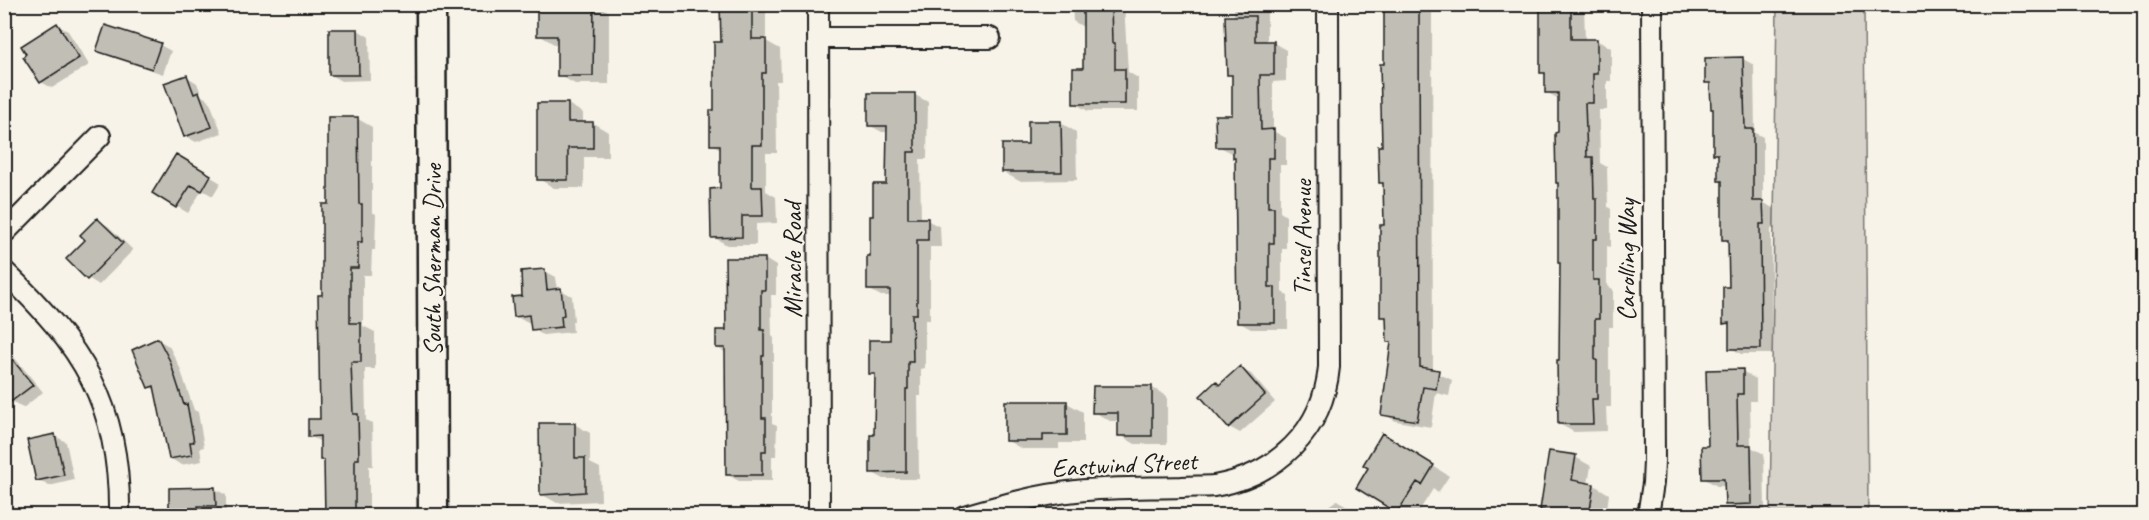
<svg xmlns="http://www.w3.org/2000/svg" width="2149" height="520" viewBox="0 0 2149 520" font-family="Caveat,sans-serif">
	<rect width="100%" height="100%" fill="#f7f3e8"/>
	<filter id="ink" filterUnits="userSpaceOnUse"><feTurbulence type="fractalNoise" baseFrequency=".0167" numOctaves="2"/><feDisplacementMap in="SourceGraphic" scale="12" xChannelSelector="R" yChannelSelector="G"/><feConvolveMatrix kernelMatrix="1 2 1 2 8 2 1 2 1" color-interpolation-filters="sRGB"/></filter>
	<g filter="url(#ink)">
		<path fill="#d7d3cb" stroke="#7a7874" stroke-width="1.5" d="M1777,5h87l4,510h-98z"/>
		<path fill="#0003" d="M560,4h36l13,8v72h-34l-16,-9v-31h-5l-15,-9 21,-25z
			M722,4h52v3h-8v34l14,8 1,32h-5l1,72h-11v38l10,6 1,26 -21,1v21h-29l-14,-8 9,-47v-40l-10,-6 10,-101z
			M1072,4h52l4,68 10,6v33h-50l-14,-8 11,-33v-42l-12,-7z
			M1235,4h32v39h7l12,7v31l-13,1v49l13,7v27h-6v47l6,4v33h-4v43l6,4v33h-37l-13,-7 -1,-163 -3,-1v-4l-16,-8 16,-30v-39l-5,-3z
			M1385,4h47l1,367 19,9 -3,16 -13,-3 -5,34 -35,-6 -13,-7 10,-70 -5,-3v-21l-6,-4 3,-131 -5,-3 4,-34z
			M1540,4h44l1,36h11l15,8v33h-4v29h-8l1,53 7,4 1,40 3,2v38l-4,-1v40l6,3v38h-4v42l2,1v37h-5l1,24 -33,1 -15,-8 2,-62 -2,-263 -13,-7v-17l-4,-3z
			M1714,4h42v4h-35z
			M57,25l11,6 21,34 -37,23 -11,-6z
			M358,30l11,7 1,43 -29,1 -11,-7v-43z
			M160,45l11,6 -8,23 -54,-18 -11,-6z
			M1743,59l11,6 1,68 8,4v65l11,7v20h-3l1,125h-31l-10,-6v-22l-7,-3 7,-35 -1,-46 -6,-3 -1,-56 -4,-3v-24l-5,-3v-44l-2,-24 -5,-3z
			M186,76l11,7 5,13 7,4 13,33 -26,9 -11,-6z
			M915,95l13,7 -1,57h-7l1,61h6l13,7 1,20h-11v73h-5v48l-4,1v27h-3l1,83h-35l-13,-7 5,-36 1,-59 -6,-4 20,-32v-45h-10l-13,-7 6,-71 14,-32v-54h-6l-13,-7z
			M568,104l15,9v10h10l15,9v25h-24v31h-30l-15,-9z
			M358,119l14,8v85l4,2 -1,36h-3l-1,25h-8v51l12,6v37h-10l1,51 6,3 1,43h-4v50h-43v-55l-4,-2 -1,-17 -11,-6 11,-16 2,-123 7,-91z
			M1061,123l15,9 1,48 -58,1 -16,-9 27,-27z
			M4,147l7,5 -7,10z
			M176,156l45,27 -8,13 -11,-6 -14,23 -34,-20z
			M97,220l11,6 25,24 -34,35 -11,-7 -1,-38z
			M765,259l11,7v29h-5l1,41 2,2v23h-2v62l5,2 -1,31h-4v25h-33l-11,-6 -1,-122 -10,-5z
			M545,271l11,6 1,13h4l11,6 2,25h-2l1,11 -30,3 -11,-6 -1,-7h-5l-11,-6z
			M158,340l11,6 11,22 14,42 4,2 6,35 -4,1 2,13 -21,4 -11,-7 -15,-68 -5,-3z
			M4,345l39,47 -20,16 -11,-7 -8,-9z
			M1240,368l11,6 24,28 -35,31 -11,-6 -27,-31 14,-13 4,2z
			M1742,371l14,8v22h-6l1,46 13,7 1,57 -25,1 -14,-8v-18h-9l-14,-8 6,-31z
			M1151,387l16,9v48h-32l-15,-9v-14h-10l-16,-9z
			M1067,403l16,9v31h-24v6h-37l-16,-9z
			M574,424l16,9v30l10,5 1,33 -44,2 -16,-9z
			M55,436l11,6 8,38 -25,6 -11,-6z
			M1398,444l51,32 -11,17 -5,-4 -17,27h-12l-46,-29z
			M1575,457l16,9 -3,18 6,1 15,9 -3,22h-53l-12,-7z
			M215,489l11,6v16l-17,1v4h-39z
			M1337,500l10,6 7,10h-35l-1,-3z"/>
		<path fill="#c0beb5" stroke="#1c1c1c" stroke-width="1.5" d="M558,4h36l-1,72h-36v-40h-20v-28h21z
			M720,4h32v35h14v34h-4v72h-10v42h10l1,29h-21v21l-31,1 -1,-49 10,-1v-43h-10v-35h4v-68h7z
			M1083,4h28l1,39h3v26h10v35h-52v-36h10z
			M1384,4h35l1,363 19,3 -3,19 -13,-2 -6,34 -36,-6 10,-73h-4l-1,-25h-6v-92h4l-1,-42h-4l-1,-37h4l-2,-82h4z
			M1540,4h31v35h26v35h-4v29h-8l2,54h6l1,42h3v40h-4v41h6v39h-4v41h2v39h-5l1,25h-35l-1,-64h2l1,-97h-2v-80h-2l-1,-50 3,-1v-39h-13v-20h-5z
			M1225,16h30v25h19v34h-14l1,55 13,-1v29h-6v49h6v36h-5v44h6v36h-38l-2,-165h-2v-11h-17l-1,-32h17v-40h-5z
			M57,23l22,35 -39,25 -17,-26 3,-3 -5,-8z
			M105,25l56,18 -9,26 -56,-18z
			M329,29h29l1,46h-30z
			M1743,57l2,72h8v72h10l1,23h-4l1,125h-32v-26l-6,1v-37h6l-1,-47h-6v-59h-4v-27h-5v-45h-2l-1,-26h-5v-25z
			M187,75l7,19 5,-2 13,35 -28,10 -20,-54z
			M868,93h47v59h-7v66h20v22h-11v74h-5l1,48h-5v27h-2v83l-36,1v-38h4l1,-61h-6v-34h21v-50h-23v-34h3v-40h3v-32h13l1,-58h-19z
			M537,103h31v19h25v26h-25v32h-31z
			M328,117h30l1,87h3v38h-4v26h-8v55h11v39h-10l2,52h5l1,45h-4v57h-30l-1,-56h-4v-24l-12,1v-18h12l-2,-124h4v-91h6z
			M1028,121h33l1,51h-60v-28h26z
			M176,154l35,21 -9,16 -11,-6 -15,23 -24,-15z
			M97,218l26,25 -36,37 -21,-21 19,-19 -5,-5z
			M725,258h40v32h-4v40h3v26h-2v62h4v33h-4v24h-36l-1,-127h-9v-18h10z
			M545,269l2,21 14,-2 3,27 -3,1 1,11 -31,3 -2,-15 -15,2 -2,-20 10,-1 -1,-25z
			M158,338l12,23 14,44 3,-1 7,38h-4l2,13 -23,4 -15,-73 -6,2 -16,-38z
			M4,349l29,36 -29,22z
			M1240,366l25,29 -37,33 -28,-32 16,-15 3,4z
			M1743,369v25h-6l1,51h13l1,59 -27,1 -1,-26h-22l-1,-33h7l-2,-76z
			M1093,386h59v50h-34v-23h-26z
			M1005,401h62v34h-24v6h-38z
			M539,423h36v35h10v34l-45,3z
			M1382,433l52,32 -12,20 -5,-3 -20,31 -41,-25 12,-20 -5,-3z
			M55,434l9,41 -28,6 -9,-41z
			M1549,451l27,4 -4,25 22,4 -5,32 -49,-6z
			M215,487l1,19h-18v10h-29v-28z"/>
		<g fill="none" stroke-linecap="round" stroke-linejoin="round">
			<defs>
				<path id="street" d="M818,4l1,512
					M818,38h172
					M4,233l96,-97
					M4,271c78,75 117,133 115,245
					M964,516c38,-11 74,-21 112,-25 35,-4 71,-3 106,-4 10,-1 22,0 32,-1 63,-11 109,-55 115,-119l-1,-363
					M1648,516l5,-33 1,-22 -2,-457"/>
				<path id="secondary" d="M431,4l2,512"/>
			</defs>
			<use href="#street" stroke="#1c1c1c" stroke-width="24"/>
			<use href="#secondary" stroke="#1c1c1c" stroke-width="33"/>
			<use href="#street" stroke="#f7f3e8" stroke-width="20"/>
			<use href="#secondary" stroke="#f7f3e8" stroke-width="28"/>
		</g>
	</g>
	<g text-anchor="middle" stroke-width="4.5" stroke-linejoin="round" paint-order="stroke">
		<g font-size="26" fill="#1c1c1c" stroke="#f7f3e8">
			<text transform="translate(1302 238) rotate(-90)" y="9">Tinsel Avenue</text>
			<text transform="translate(432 260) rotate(-90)" y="9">South Sherman Drive</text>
			<text transform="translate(792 260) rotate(-90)" y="9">Miracle Road</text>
			<text transform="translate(1626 260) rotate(-90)" y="9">Carolling Way</text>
			<text transform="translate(1124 464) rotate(-3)" y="9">Eastwind Street</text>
		</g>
	</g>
	<rect width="2149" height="520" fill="none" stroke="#f7f3e8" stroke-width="24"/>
	<rect x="12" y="12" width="2125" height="496" fill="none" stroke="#1c1c1c" stroke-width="2" filter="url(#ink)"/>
</svg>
